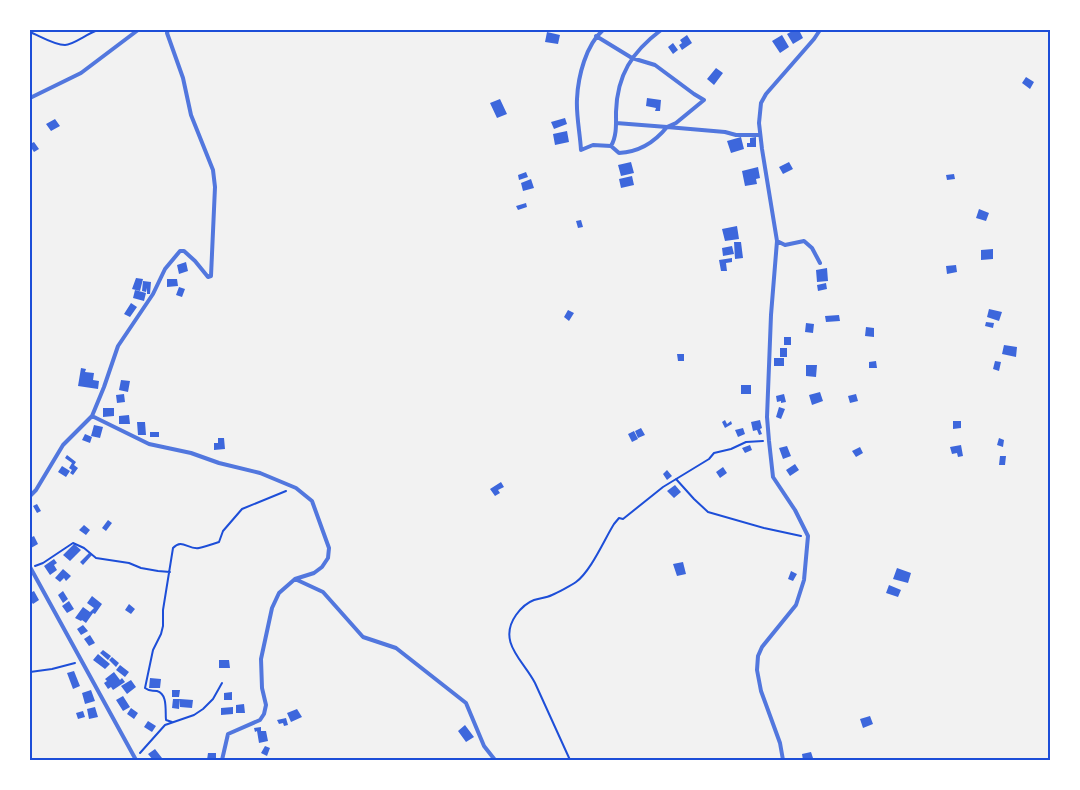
<svg xmlns="http://www.w3.org/2000/svg" width="1080" height="790" viewBox="0 0 1080 790" font-family="'DejaVu Sans',sans-serif">
	<rect width="100%" height="100%" fill="#f2f2f2"/>
	<path fill="#3d67dc" d="M794,30h5l4,8 -10,6 -6,-10z
		M547,32l13,3 -2,9 -13,-2z
		M687,35l5,8 -10,7 -3,-5 3,-2 -2,-3z
		M782,35l7,12 -9,6 -8,-12z
		M673,43l5,7 -5,4 -5,-7z
		M716,68l7,5 -9,12 -7,-6z
		M1026,77l8,5 -4,7 -8,-6z
		M647,98l14,2 -1,11h-5l1,-3 -10,-2z
		M500,99l7,15 -10,4 -7,-15z
		M565,118l2,6 -13,5 -3,-7z
		M55,119l5,7 -9,5 -5,-7z
		M567,131l2,11 -14,3 -2,-11z
		M741,137l3,12 -13,4 -4,-12z
		M756,137v10h-9v-4h3v-5z
		M34,142l5,7 -5,3 -2,-3 -2,1v-6z
		M631,162l3,11 -13,3 -3,-11z
		M789,162l4,7 -10,5 -4,-7z
		M758,167l2,11 -4,1 1,5 -12,2 -3,-15z
		M526,172l2,5 -9,3 -1,-5z
		M954,174l1,5 -8,1 -1,-5z
		M632,176l2,9 -13,3 -2,-9z
		M531,179l3,9 -11,3 -2,-8z
		M526,203l1,4 -9,3 -2,-4z
		M979,209l10,4 -3,8 -10,-3z
		M581,220l2,7 -5,1 -2,-7z
		M737,226l2,13 -14,2 -3,-12z
		M734,242h7l2,16 -8,1z
		M732,246l2,8 -11,2 -1,-8z
		M993,249v10l-12,1v-10z
		M732,258v4l-6,1 1,8h-6l-2,-11z
		M186,262l2,9 -9,3 -2,-9z
		M956,265l1,7 -10,2 -1,-8z
		M827,268l1,13 -11,1 -1,-12z
		M136,278l7,1 -3,12 -8,-2z
		M167,279h10l1,7 -11,1z
		M143,281l8,1 -1,12h-3v-6l-1,4 -4,-1z
		M826,283l1,6 -9,2 -1,-6z
		M179,287l6,2 -3,8 -6,-2z
		M135,290l11,3 -2,8 -11,-3z
		M131,303l6,4 -7,10 -6,-3z
		M989,309l13,3 -3,9 -12,-4z
		M568,310l6,3 -5,8 -5,-4z
		M839,315l1,6 -14,1 -1,-6z
		M986,322l8,1 -1,5 -8,-2z
		M806,323l8,1 -1,9 -8,-1z
		M866,327l8,1v9l-9,-1z
		M784,337h7v8h-7z
		M1004,345l13,2 -1,10 -14,-3z
		M780,348h7v9h-7z
		M677,354h7v7h-6z
		M774,358h10v8h-10z
		M876,361l1,7h-8v-6z
		M995,361l6,1 -2,9 -6,-2z
		M806,365h11l-1,12 -10,-1z
		M81,368l5,1 -1,3 9,1 -1,7 6,1 -1,8 -20,-3z
		M121,380l9,1 -2,11 -9,-2z
		M741,385h10v9h-10z
		M820,392l3,9 -11,4 -3,-10z
		M124,394l1,8 -8,1 -1,-8z
		M784,394l2,8 -5,1v-2l-4,1 -1,-6z
		M856,394l2,7 -8,2 -2,-7z
		M779,407l6,2 -4,10 -5,-2z
		M103,408h11v8l-11,1z
		M129,415l1,9h-11v-8z
		M725,420l2,4 4,-3 1,3 -7,4 -3,-6z
		M760,420l2,8 -2,1 2,5 -3,1 -2,-5 -4,1 -2,-9z
		M953,421h8v7l-8,1z
		M137,422h8l1,13h-8z
		M94,425l9,2 -3,11 -9,-2z
		M641,428l4,7 -7,3 -3,-7z
		M743,428l2,6 -7,3 -3,-7z
		M634,431l4,8 -6,3 -4,-8z
		M150,432h9v5h-9z
		M85,434l7,3 -2,6 -8,-3z
		M218,438h6l1,11 -11,1v-7h4z
		M999,438l5,2 -1,7 -6,-2z
		M750,445l2,5 -7,3 -3,-5z
		M961,445l2,11 -5,1 -1,-4 -5,1 -2,-7z
		M787,446l4,10 -8,3 -4,-11z
		M860,447l3,6 -7,4 -4,-6z
		M67,455l9,7 -2,3 4,3 -5,7 -3,-2 2,-3 -3,-2 3,-5 -7,-5z
		M1000,456h6l-1,9h-6z
		M795,464l4,6 -9,6 -4,-6z
		M62,466l8,5 -4,6 -8,-5z
		M723,467l4,6 -7,5 -4,-6z
		M667,470l5,6 -5,4 -4,-6z
		M501,482l3,5 -6,3 2,3 -5,3 -5,-7z
		M675,485l6,7 -7,6 -7,-7z
		M37,504l4,7 -4,2 -4,-7z
		M108,520l4,3 -6,8 -4,-3z
		M84,525l6,5 -4,5 -7,-5z
		M34,536l4,8 -7,4 -1,-10z
		M74,544l7,6 -11,11 -7,-6z
		M89,553l3,2 -9,10 -3,-3z
		M54,559l3,4 -3,2 3,5 -7,5 -6,-9z
		M683,562l3,12 -9,2 -4,-12z
		M897,568l14,5 -3,10 -15,-4z
		M63,569l8,7 -5,5 -2,-3 -4,4 -5,-4z
		M791,571l6,3 -4,7 -5,-2z
		M889,585l12,5 -3,7 -12,-4z
		M34,591l5,9 -6,4 -3,-4v-7z
		M63,591l5,8 -5,4 -5,-8z
		M92,596l10,8 -7,10 -2,-1 -7,10 -4,-3 -1,1 -6,-3 8,-11 7,5 4,-4 -7,-5z
		M69,601l5,8 -7,4 -5,-7z
		M129,604l6,5 -4,5 -6,-4z
		M83,625l5,6 -7,4 -4,-6z
		M90,635l5,8 -6,3 -5,-7z
		M103,650l8,6 -3,4 -8,-7z
		M98,654l12,10 -5,5 -12,-9z
		M112,657l7,6 -3,4 -7,-7z
		M219,660h10l1,8h-11z
		M120,665l9,7 -4,5 -9,-7z
		M74,671l6,15 -7,3 -6,-16z
		M114,672l6,8 2,-2 3,4 -12,8 -2,-3 -3,2 -4,-6 3,-2 -2,-2z
		M150,678l11,1 -1,9h-11z
		M131,680l5,7 -9,7 -6,-8z
		M91,690l4,11 -10,3 -3,-11z
		M172,690h8l-1,7h-7z
		M232,692v8h-8v-7z
		M123,696l7,11 -7,4 -7,-11z
		M173,699h7l-1,10 -7,-1z
		M180,699l13,1 -1,8 -12,-1z
		M244,704l1,9h-9v-8z
		M95,707l3,10 -9,2 -2,-10z
		M233,707v7l-12,1v-7z
		M131,708l7,5 -4,6 -7,-5z
		M297,709l5,8 -11,5 -4,-9z
		M83,711l2,6 -7,2 -2,-6z
		M870,716l3,8 -10,4 -3,-9z
		M286,718l2,7 -4,1 -1,-3 -4,1 -2,-4z
		M148,721l8,5 -4,6 -8,-5z
		M465,725l9,12 -8,5 -8,-11z
		M261,727v4h5l2,10 -9,2 -2,-12 -2,1 -1,-4z
		M265,746l5,2 -3,8 -6,-3z
		M155,749l7,9 -2,2h-7l-5,-6z
		M811,752l2,6 -10,2 -1,-6z
		M208,753h8v7h-9z"/>
	<g fill="none" stroke-linecap="round" stroke-linejoin="round">
		<path stroke="#1d4ed8" stroke-width="2" d="M30,32c10,4 24,13 35,13 8,0 23,-12 33,-15
			M676,479l18,20 14,13 56,16 37,8
			M35,566l8,-3 30,-20 11,5 12,10 33,5 12,5 17,3 12,1
			M30,672l22,-3 23,-6
			M172,722l-6,-2c-1,-9 2,-26 -9,-29 -5,-1 -7,1 -12,-3l8,-38 8,-16 2,-8v-16l10,-62c9,-10 15,2 26,0 5,-1 14,-4 20,-6l4,-11 19,-22 44,-18
			M140,753l25,-28 29,-10 9,-6 10,-10 9,-16
			M570,760l-35,-77c-12,-23 -38,-41 -19,-68 5,-7 10,-12 18,-15 6,-2 12,-2 18,-5 5,-2 20,-10 24,-13 15,-11 28,-42 38,-58l5,-6 4,1 40,-32 46,-28 5,-6 17,-4 15,-7 17,-1"/>
		<path stroke="#5277de" stroke-width="4" d="M603,30c-17,15 -25,46 -26,69 -1,16 3,34 4,51l12,-5 18,1c6,-10 5,-23 5,-34 1,-37 16,-60 45,-82
			M596,36l36,22 23,7 39,29 10,6 -28,23 -9,4 -51,-4
			M30,98l51,-25 57,-43
			M611,146l8,7c20,-1 35,-10 48,-26l58,5 11,3h24
			M777,241l8,4 19,-4 8,7 8,15
			M92,416l57,28 42,9 28,10 41,10 36,15 16,13 17,47 -1,10 -6,9 -8,6 -19,6 -16,14 -7,15 -11,51 1,29 4,17 -2,9 -4,6 -32,14 -6,26
			M30,496l6,-6 27,-45 29,-29 12,-29 14,-41 35,-52 12,-25 15,-18h4l11,10 13,16 3,-1 4,-89 -2,-17 -22,-55 -8,-37 -16,-45 1,-3
			M30,567l106,193
			M295,579l28,13 40,45 33,11 70,55 18,43 11,14
			M783,760l-3,-17 -19,-52 -4,-21 1,-14 4,-9 34,-42 8,-25 4,-44 -13,-26 -22,-33 -4,-36 -2,-24 4,-102 6,-74 -15,-92 -3,-26 2,-20 5,-9 48,-55 6,-9"/>
	</g>
	<rect width="1080" height="790" fill="none" stroke="#ffffff" stroke-width="62"/>
	<rect x="31" y="31" width="1018" height="728" fill="none" stroke="#1d4ed8" stroke-width="2"/>
</svg>
